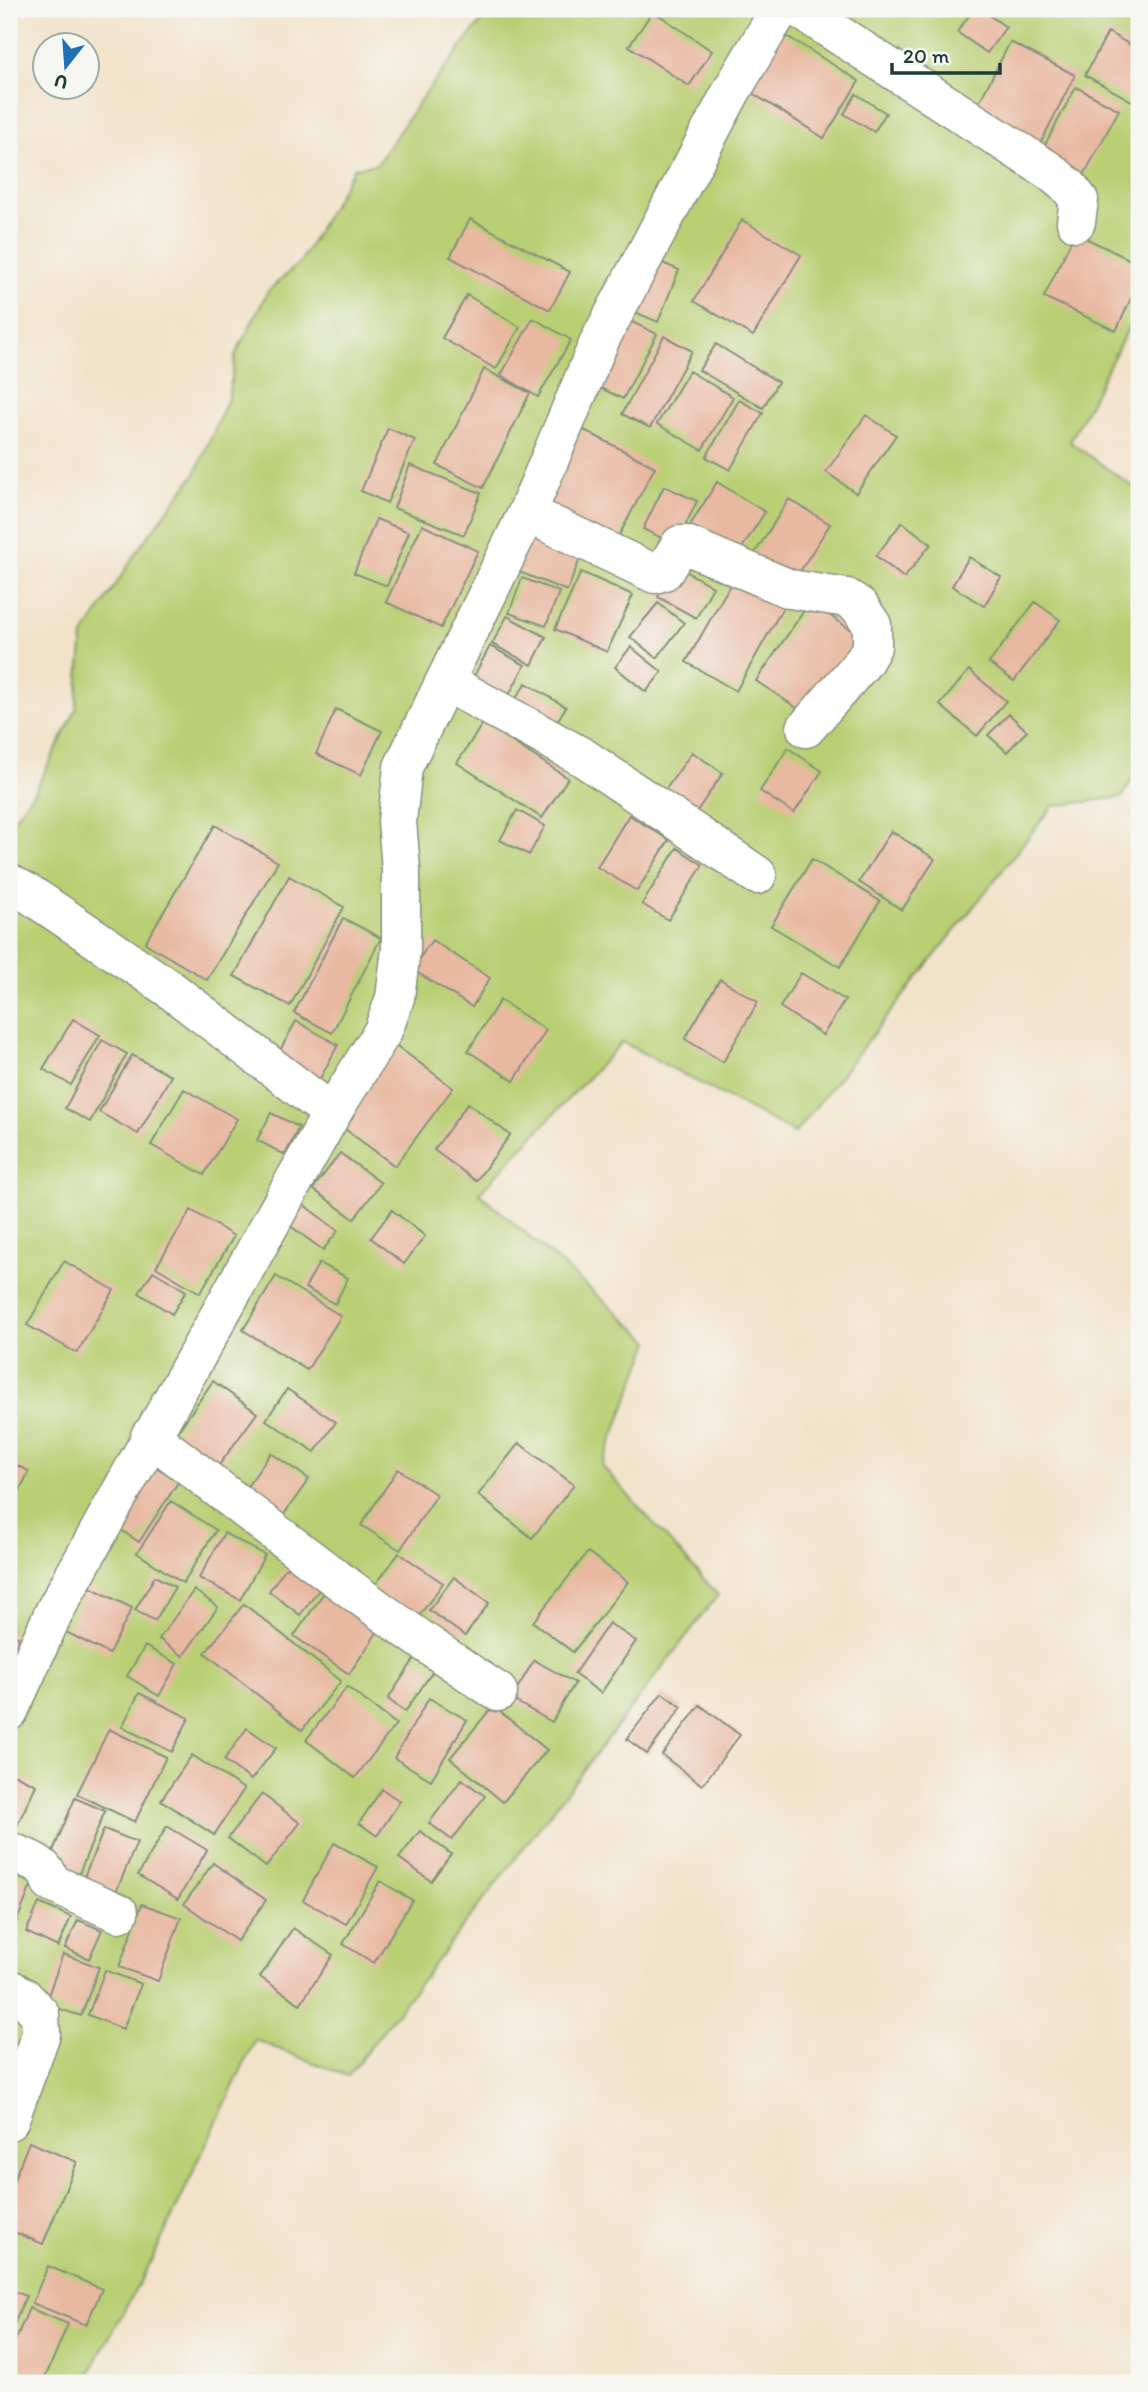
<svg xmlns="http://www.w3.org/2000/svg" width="1148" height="2392" viewBox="0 0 1148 2392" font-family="Itim,sans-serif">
	<rect width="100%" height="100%" fill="#f6f6f2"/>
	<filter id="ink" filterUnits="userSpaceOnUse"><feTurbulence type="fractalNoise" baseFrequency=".0143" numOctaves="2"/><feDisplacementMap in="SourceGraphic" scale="14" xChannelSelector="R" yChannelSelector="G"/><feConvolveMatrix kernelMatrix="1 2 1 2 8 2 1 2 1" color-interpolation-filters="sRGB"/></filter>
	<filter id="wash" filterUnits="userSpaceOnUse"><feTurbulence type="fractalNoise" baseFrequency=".00686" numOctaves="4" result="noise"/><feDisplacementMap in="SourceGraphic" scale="28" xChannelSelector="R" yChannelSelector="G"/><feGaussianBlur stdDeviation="1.57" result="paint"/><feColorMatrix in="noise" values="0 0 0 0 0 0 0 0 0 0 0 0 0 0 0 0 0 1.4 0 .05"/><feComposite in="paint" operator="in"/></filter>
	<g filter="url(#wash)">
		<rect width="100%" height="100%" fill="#f2e2c9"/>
		<path fill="#b9cf73" stroke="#6c8654" stroke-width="2" d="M491,9h648v298l-69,135 69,49v277l-17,29 -69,9 -258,327 -173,-91 -143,151 171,148 -48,125 116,129 -370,481 -93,-36 -103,220 -68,123h-75v-1558l27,-36 40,-79 7,-74 57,-89 55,-73 33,-75 8,-46 32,-62 32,-29 54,-94 23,-4 44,-65z"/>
		<g id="blocks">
			<path fill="#e8b8a0" d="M974,9h6l26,18 -19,26 -30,-21z
				M653,11l59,40 -23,35 -60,-40z
				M779,31l80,50 -35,57 -80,-50z
				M1108,32l31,18v55l-54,-30z
				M1010,42l65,33 -37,73 -65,-34z
				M1076,87l43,23 -35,65 -43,-23z
				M856,94l30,19 -12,19 -30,-18z
				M470,219l100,53 -20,38 -100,-53z
				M742,220l59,35 -48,81 -59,-35z
				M1075,233l64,31v17l-23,50 -72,-34z
				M644,255l35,15 -21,52 -35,-15z
				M467,295l53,32 -24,42 -54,-31z
				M533,318l38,22 -33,57 -37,-22z
				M630,321l27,13 -34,65 -27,-13z
				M664,336l28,15 -42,77 -28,-14z
				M716,344l62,38 -15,26 -64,-38z
				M484,369l46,24 -47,95 -46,-23z
				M689,371l44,26 -31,53 -45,-26z
				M739,400l24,13 -33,57 -24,-13z
				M866,415l30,20 -40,58 -30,-21z
				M388,428l27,12 -28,63 -26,-12z
				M582,429l73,38 -44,84 -73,-39z
				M410,465l71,28 -17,42 -70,-27z
				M717,482l48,30 -34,53 -47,-30z
				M664,486l33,15 -21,44 -33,-16z
				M789,499l41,25 -38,60 -41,-25z
				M376,519l33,13 -22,54 -33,-13z
				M902,522l29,22 -27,34 -28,-22z
				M422,525l56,26 -37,77 -55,-26z
				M530,530l53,21 -16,40 -53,-21z
				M969,557l32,20 -17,29 -32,-20z
				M675,565l38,22 -17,31 -38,-21z
				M581,572l52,23 -26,57 -52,-23z
				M522,578l37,14 -13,34 -37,-13z
				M734,578l50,28 -48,85 -50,-29z
				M810,602l57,39 -53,78 -58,-38z
				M1035,602l25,18 -46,61 -25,-18z
				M658,603l26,20 -27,35 -27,-21z
				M507,616l39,21 -14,28 -40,-21z
				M490,646l35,19 -23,43 -35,-19z
				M631,647l31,25 -16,20 -31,-25z
				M969,670l37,31 -29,35 -37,-31z
				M526,683l40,24 -15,24 -40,-25z
				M336,709l46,22 -21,44 -45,-21z
				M1009,714l18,17 -20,21 -19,-17z
				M483,723l85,55 -26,40 -85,-55z
				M788,748l34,23 -28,42 -34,-22z
				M692,752l31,21 -33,48 -31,-22z
				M517,810l28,16 -16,29 -29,-15z
				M629,815l40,25 -32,51 -40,-24z
				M215,825l63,37 -71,118 -62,-37z
				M891,831l44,28 -33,51 -43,-28z
				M677,848l26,17 -35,55 -26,-16z
				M812,859l68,42 -40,66 -69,-41z
				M289,876l55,31 -54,99 -56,-30z
				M343,918l38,20 -49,95 -38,-20z
				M432,940l58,38 -18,29 -60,-38z
				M801,973l44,27 -22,35 -43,-28z
				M720,979l38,23 -35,60 -38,-23z
				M500,1000l46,30 -32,51 -46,-30z
				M73,1019l27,16 -29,50 -28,-16z
				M296,1021l42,24 -23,43 -43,-23z
				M102,1040l25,14 -37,68 -25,-14z
				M393,1043l60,45 -58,78 -61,-45z
				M132,1055l39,21 -33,58 -39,-22z
				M184,1089l53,30 -33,56 -53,-30z
				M468,1103l42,32 -34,46 -42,-31z
				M271,1113l28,14 -14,28 -28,-15z
				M340,1153l41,30 -27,36 -41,-30z
				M296,1199l42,32 -15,19 -42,-31z
				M191,1210l43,26 -34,57 -44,-26z
				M392,1210l33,26 -21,28 -33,-26z
				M64,1261l50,29 -37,63 -50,-28z
				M319,1263l29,15 -13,26 -30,-16z
				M153,1271l33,20 -14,23 -33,-21z
				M276,1276l65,40 -34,54 -64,-40z
				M213,1381l44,32 -40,55 -43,-31z
				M287,1389l49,33 -21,30 -49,-32z
				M519,1443l55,42 -42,53 -54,-43z
				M271,1453l38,26 -32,45 -38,-26z
				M9,1462l20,9 -20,42z
				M151,1464l28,17 -40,61 -27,-18z
				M398,1469l39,26 -37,55 -39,-25z
				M171,1501l45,29 -33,53 -46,-30z
				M224,1533l41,22 -25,45 -41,-22z
				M588,1552l40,30 -55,70 -40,-30z
				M399,1553l44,30 -26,36 -44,-31z
				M293,1558l32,24 -25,33 -31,-24z
				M155,1576l20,11 -20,34 -20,-11z
				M454,1577l35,26 -24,33 -36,-26z
				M88,1586l44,22 -23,46 -43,-22z
				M194,1590l24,17 -35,49 -24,-17z
				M324,1593l54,38 -29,43 -55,-38z
				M244,1604l97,77 -39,49 -97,-77z
				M609,1623l27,18 -35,52 -27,-19z
				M9,1632l11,6 -11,19z
				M145,1646l32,18 -18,32 -32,-20z
				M415,1658l18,13 -28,41 -17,-13z
				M534,1660l41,23 -23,39 -41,-23z
				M347,1687l49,37 -41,54 -49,-38z
				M139,1693l50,25 -17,34 -50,-25z
				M662,1693l20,14 -35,47 -20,-15z
				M429,1698l38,22 -36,60 -37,-22z
				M700,1705l40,30 -38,50 -40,-30z
				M493,1706l54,44 -44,52 -53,-44z
				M247,1728l29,20 -25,32 -27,-20z
				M109,1729l57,28 -31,65 -58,-28z
				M192,1755l52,34 -30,46 -53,-35z
				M9,1772l27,13 -24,52 -3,-2z
				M462,1779l23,17 -33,44 -23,-17z
				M382,1789l18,12 -23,35 -18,-13z
				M262,1794l38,29 -34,44 -38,-29z
				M75,1798l30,13 -27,65 -30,-13z
				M167,1826l40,24 -29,49 -40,-24z
				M104,1829l33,13 -23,55 -33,-13z
				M420,1831l31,23 -20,27 -32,-23z
				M334,1843l44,24 -32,57 -43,-24z
				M213,1863l53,37 -29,41 -53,-37z
				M9,1874l23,9 -23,58z
				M380,1881l32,19 -38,63 -31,-19z
				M39,1903l32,14 -13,30 -32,-15z
				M142,1904l39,14 -23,63 -39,-14z
				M78,1920l24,10 -13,29 -24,-11z
				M293,1928l40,27 -33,49 -40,-27z
				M63,1954l36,13 -18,49 -36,-12z
				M105,1970l36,14 -18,45 -35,-14z
				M29,2142l48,20 -34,82 -34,-14v-38z
				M48,2266l54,23 -16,36 -54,-22z
				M9,2289l17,7 -17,40z
				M29,2308l39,16 -25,59h-34v-28z"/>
		</g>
	</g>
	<g filter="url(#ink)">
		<use href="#blocks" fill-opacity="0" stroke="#88907e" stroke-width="2"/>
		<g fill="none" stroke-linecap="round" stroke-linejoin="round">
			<defs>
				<path id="minor" d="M799,9l252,163 18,15 10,13 -3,22
					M527,513l128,61 9,-3 16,-26h6l104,44 57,9 12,8 13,19v22l-8,14 -58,67
					M446,682l138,76 173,117
					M9,883l22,12 136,92 165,126 51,-82 12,-33 6,-49v-80l-4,-48 6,-54 124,-254 73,-173 131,-248 49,-83
					M150,1436c114,88 227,177 348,256
					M9,1711l45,-99 278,-499
					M9,1851c18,8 37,11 42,32l68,30
					M9,1988l15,9 16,17 1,20 -32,87"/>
			</defs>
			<use href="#minor" stroke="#88907e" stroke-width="41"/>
			<use href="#minor" stroke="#fff" stroke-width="38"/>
		</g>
	</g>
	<rect width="1148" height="2392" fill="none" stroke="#f6f6f2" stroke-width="35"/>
	<g transform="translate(66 66) rotate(197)"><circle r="33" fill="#f6f6f2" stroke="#a0aca6" stroke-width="2"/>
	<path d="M0-5L12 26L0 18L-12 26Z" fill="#1f6fb2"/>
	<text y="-10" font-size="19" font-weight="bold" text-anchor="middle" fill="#1f3d34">U</text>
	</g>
	<path d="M892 63v10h108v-10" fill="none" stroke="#1f3d34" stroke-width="3.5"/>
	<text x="903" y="63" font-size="21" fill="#1f3d34" stroke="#f6f6f2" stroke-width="5" paint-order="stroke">20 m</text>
</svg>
